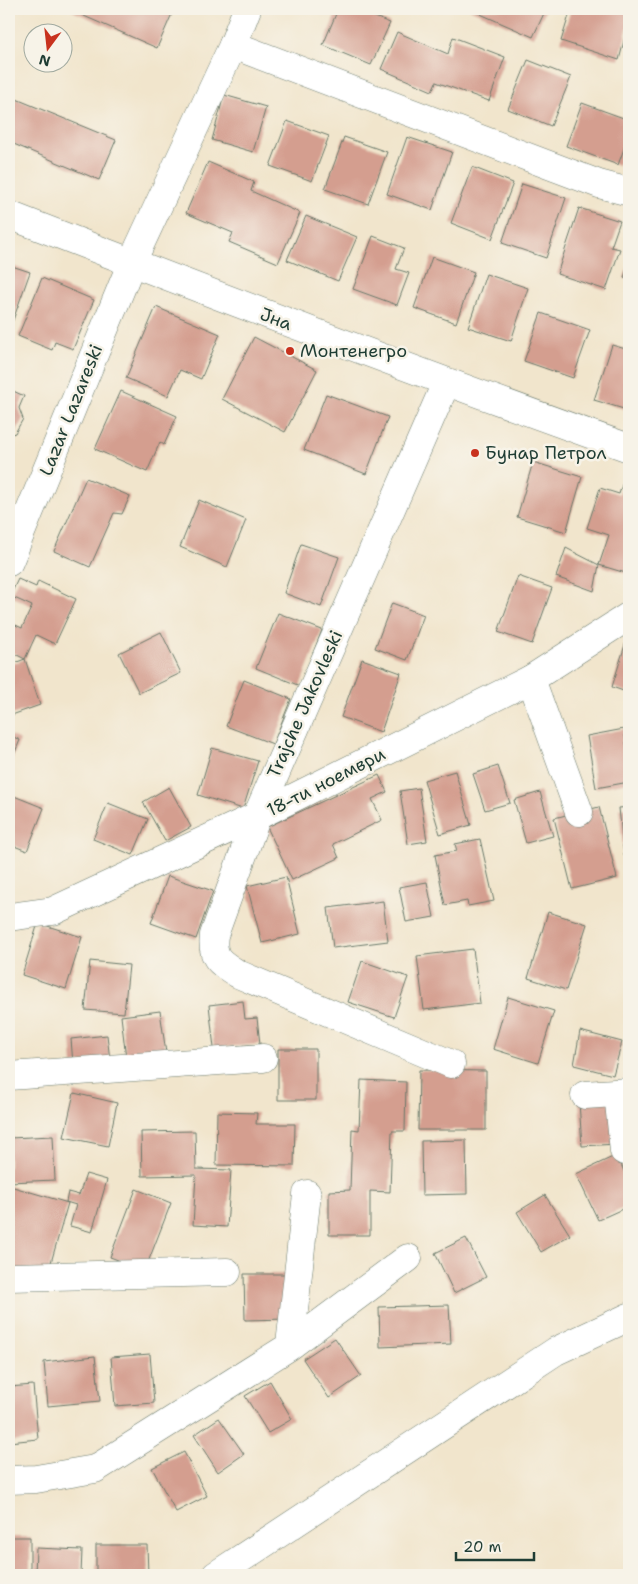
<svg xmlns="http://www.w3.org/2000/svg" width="638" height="1584" viewBox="0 0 638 1584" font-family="'Shantell Sans',sans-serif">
	<rect width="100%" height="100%" fill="#f7f3e8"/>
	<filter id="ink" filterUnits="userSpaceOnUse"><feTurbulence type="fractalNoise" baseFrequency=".02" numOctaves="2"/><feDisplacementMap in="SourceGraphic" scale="10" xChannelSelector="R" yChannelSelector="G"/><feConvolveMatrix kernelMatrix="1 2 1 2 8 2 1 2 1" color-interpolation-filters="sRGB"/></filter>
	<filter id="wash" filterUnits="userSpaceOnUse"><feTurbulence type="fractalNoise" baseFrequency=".0096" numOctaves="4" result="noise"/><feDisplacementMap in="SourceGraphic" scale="20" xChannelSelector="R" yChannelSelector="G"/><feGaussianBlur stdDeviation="1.12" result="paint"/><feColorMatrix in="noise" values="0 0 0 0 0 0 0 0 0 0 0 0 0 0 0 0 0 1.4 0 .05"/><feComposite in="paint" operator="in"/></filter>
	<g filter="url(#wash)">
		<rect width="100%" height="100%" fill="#f1e5cc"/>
		<g id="blocks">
			<path fill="#d49e8f" d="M68,9h106l-17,39z
				M338,9h17l35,14 -19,42 -48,-20z
				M469,9h77l-13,28z
				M571,9h48l10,2v11l-10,38 -58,-19z
				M397,32l51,22 5,-17 52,20 -16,44 -53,-19 -4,9 -51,-22z
				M528,60l43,17 -20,49 -43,-17z
				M224,95l42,12 -13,45 -41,-12z
				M9,96l107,44 -17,40 -90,-38z
				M582,103l47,17v15l-11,30 -52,-19z
				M287,121l42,15 -17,45 -42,-15z
				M344,137l43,15 -19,52 -43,-15z
				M407,137l45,15 -20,58 -45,-16z
				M208,162l46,20 -3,9 49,22 -22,50 -49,-21 4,-9 -47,-20z
				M472,167l41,16 -21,56 -41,-16z
				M522,184l44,14 -20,60 -44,-15z
				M579,208l41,13 -9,26 9,2 -14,41 -49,-16z
				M306,216l51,21 -19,44 -51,-21z
				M373,236l31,12 -8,21 13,4 -12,32 -44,-16z
				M432,257l42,15 -18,51 -42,-15z
				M629,262v18l-5,-2z
				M9,265l21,7 -18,51 -3,-1z
				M486,274l42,14 -17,53 -43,-14z
				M42,278l52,22 -21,49 -18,-7 -3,8 -34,-14z
				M156,307l64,27 -19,45 -21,-9 -12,26 -42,-18z
				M541,313l49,17 -17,48 -49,-17z
				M254,337l63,33 -32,62 -63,-33z
				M612,345l17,5v52l-2,8 -33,-10z
				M9,389l15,7 -5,12 4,11 -8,14 -6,2z
				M121,391l56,25 -13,29 -4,-3 -13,30 -52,-23z
				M326,394l62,23 -22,57 -62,-24z
				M533,462l49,15 -16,55 -49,-15z
				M627,470l2,1v103l-30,-9 10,-30 -22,-7 13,-40 19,6z
				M86,478l44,18 -8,18 -8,-1 -24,54 -36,-16z
				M199,500l47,20 -19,47 -47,-20z
				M301,544l38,13 -18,50 -37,-14z
				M566,548l33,17 -5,26 -38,-14z
				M518,576l34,12 -20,56 -34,-12z
				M18,579l18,8 2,-6 38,18 -21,45 -19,-9 -11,24 -16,-8v-29l13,6 10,-22 -22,-10z
				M392,603l32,12 -17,45 -32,-12z
				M278,613l44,17 -22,56 -44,-18z
				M161,632l20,41 -42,20 -20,-40z
				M629,632v61l-17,-6z
				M25,659l15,46 -31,11v-51z
				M362,659l39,14 -20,59 -40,-15z
				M244,680l47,19 -18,45 -47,-18z
				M624,729l5,34v19l-33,6 -9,-52z
				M9,735l11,5 -11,27z
				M212,748l46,13 -15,48 -45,-14z
				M498,766l12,37 -25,7 -12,-36z
				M455,771l16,54 -31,9 -16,-54z
				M379,775l8,17 -15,7 10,21 -49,24 6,14 -47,22 -25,-53z
				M169,787l22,40 -26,14 -22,-39z
				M419,788l8,53 -19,3 -8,-53z
				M540,792l13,44 -27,7 -12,-43z
				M9,794l35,14 -17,43 -18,-7z
				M108,803l40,16 -15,36 -40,-16z
				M599,807l18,71 -45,11 -18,-71z
				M629,807v48l-5,1 -5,-48z
				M480,839l14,62 -26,5 -1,-5 -22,4 -10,-50 22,-4 -2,-7z
				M168,876l45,15 -17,48 -45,-16z
				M286,877l14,57 -38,9 -15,-57z
				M427,882l7,35 -28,5 -7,-35z
				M383,901l5,40 -55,7 -5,-40z
				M548,912l39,12 -21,66 -38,-12z
				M38,923l44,14 -16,52 -44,-14z
				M473,949l7,54 -56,7 -7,-54z
				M90,961l39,4 -5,48 -39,-3z
				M362,961l46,16 -14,40 -46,-15z
				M508,997l46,14 -16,52 -45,-14z
				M243,1001l2,18 12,-1 3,26 -46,4 -5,-43z
				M160,1011l6,42 -40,5 -5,-42z
				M580,1031l42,11 -9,33 -39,-10z
				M107,1035l3,25 -37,4 -2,-25z
				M278,1049h38v51h-38z
				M419,1070l67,1v59h-68z
				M361,1080l45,2 -1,49h-13l-2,61 -20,-1v44h-41v-44l21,-1 2,-61 7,1z
				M74,1093l43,10 -9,43 -44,-9z
				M614,1100l3,44 -35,2 -3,-44z
				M217,1112l40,1 -1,11h39l-1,42 -78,-1z
				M195,1131l1,38 35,1 -4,57 -34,-2 3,-50 -54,1 -1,-44z
				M53,1136l2,44 -46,2v-44z
				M466,1140l1,54 -45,1 -1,-54z
				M617,1155l12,28v23l-31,14 -22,-46z
				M86,1174l21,6 -15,52 -22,-6 6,-21 -10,-3 2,-10 11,3z
				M10,1186l58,17 -20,70 -39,-4z
				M136,1189l35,14 -26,67 -35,-13z
				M545,1195l25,40 -29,17 -24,-40z
				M466,1238l20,39 -32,16 -19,-40z
				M244,1274h44l1,45 -44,1z
				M449,1305l2,39 -71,3 -1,-40z
				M335,1338l26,38 -32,22 -26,-39z
				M150,1354l4,49 -39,3 -4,-49z
				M95,1356l5,45 -52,5 -4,-44z
				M270,1381l22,38 -24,14 -23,-37z
				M33,1385l5,54 -29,3v-55z
				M219,1418l25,36 -26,18 -24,-37z
				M184,1452l23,44 -31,16 -24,-44z
				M9,1537h21v38h-21z
				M96,1545h51l1,30h-52z
				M36,1548l46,2 -1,25h-46z"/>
		</g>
	</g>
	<g filter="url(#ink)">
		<use href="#blocks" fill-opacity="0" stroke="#687869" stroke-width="1"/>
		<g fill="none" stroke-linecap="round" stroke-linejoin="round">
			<defs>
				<path id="minor" d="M233,45l366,139 30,8
					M446,383l-189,433 -43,119c-3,23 5,27 24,39l213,90
					M9,562l123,-300
					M531,679l48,133
					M9,1076l254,-18
					M618,1093l6,58
					M585,1095l44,-3
					M9,1277l218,-5
					M290,1345l17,-151
					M9,1480l27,-1 59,-10 192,-121 121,-90"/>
				<path id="tertiary" d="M9,215c206,80 412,159 620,233
					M132,262l101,-217 14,-36
					M9,917l44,-6 204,-95 274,-137 98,-63
					M216,1575l340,-224 73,-34"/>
			</defs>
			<use href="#minor" stroke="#687869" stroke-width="29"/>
			<use href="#tertiary" stroke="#687869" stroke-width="29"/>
			<use href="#minor" stroke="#fff" stroke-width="28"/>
			<use href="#tertiary" stroke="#fff" stroke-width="28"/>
		</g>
	</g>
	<g fill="#c8321e" stroke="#f7f3e8" stroke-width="2">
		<circle cx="290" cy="351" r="5"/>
		<circle cx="475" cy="453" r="5"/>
	</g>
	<g text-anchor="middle" stroke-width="5" stroke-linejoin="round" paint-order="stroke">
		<g font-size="18" fill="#1f3d34" stroke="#f7f3e8">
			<text transform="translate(276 319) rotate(21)" y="6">Јна</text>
			<text transform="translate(71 410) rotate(-68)" y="6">Lazar Lazareski</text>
			<text transform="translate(305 704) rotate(-66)" y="6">Trajche Jakovleski</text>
			<text transform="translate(326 782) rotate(-27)" y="6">18-ти ноември</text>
		</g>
		<g font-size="18" fill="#1f3d34" stroke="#f7f3e8" text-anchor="start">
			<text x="300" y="357">Монтенегро</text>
			<text x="485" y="459">Бунар Петрол</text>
		</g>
	</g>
	<rect width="638" height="1584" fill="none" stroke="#f7f3e8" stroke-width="30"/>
	<g transform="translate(48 48) rotate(195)"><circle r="24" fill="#f7f3e8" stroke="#a1aaa0"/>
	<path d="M0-4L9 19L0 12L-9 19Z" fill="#c8321e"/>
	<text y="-8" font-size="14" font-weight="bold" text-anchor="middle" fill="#1f3d34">N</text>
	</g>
	<path d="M456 1552v8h78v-8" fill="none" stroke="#1f3d34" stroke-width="2.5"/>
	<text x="463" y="1552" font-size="15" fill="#1f3d34" stroke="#f7f3e8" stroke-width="4" paint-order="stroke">20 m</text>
</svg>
